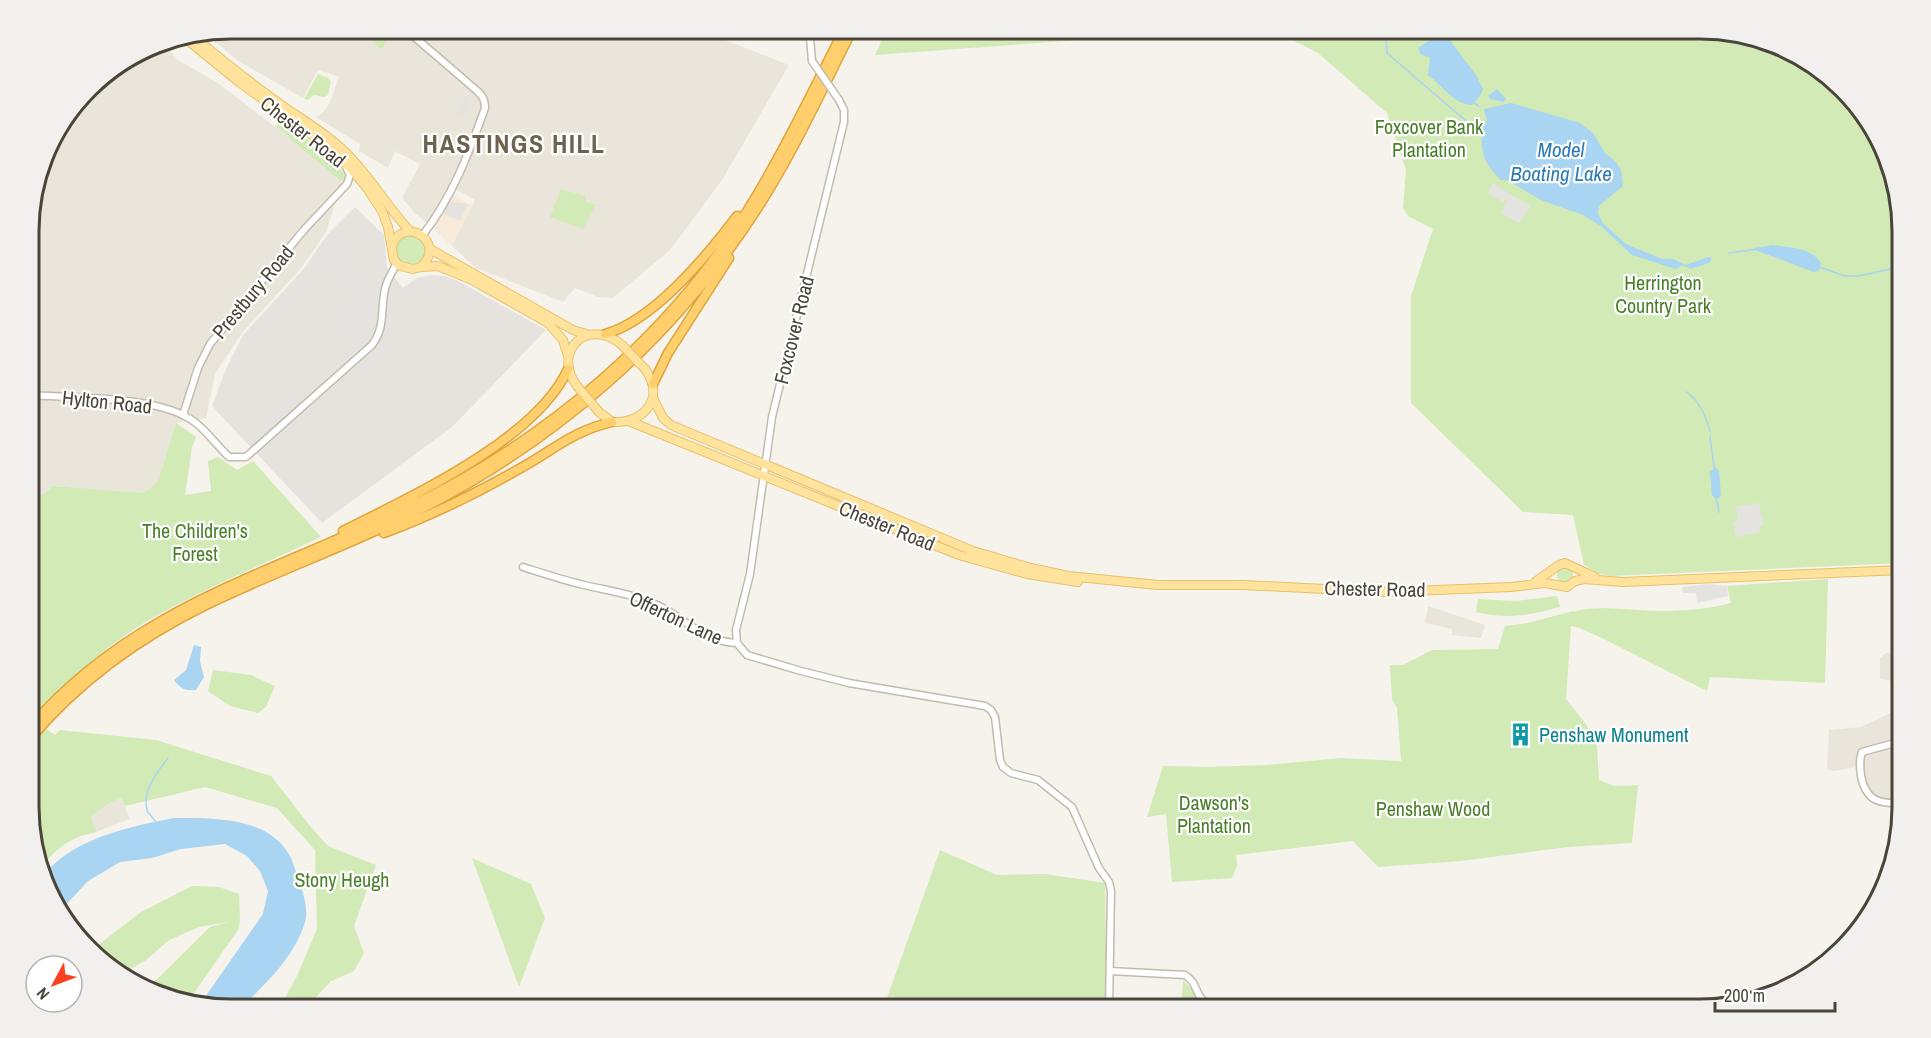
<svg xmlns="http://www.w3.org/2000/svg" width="1931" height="1038" viewBox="0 0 1931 1038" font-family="'Archivo Narrow',sans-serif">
	<rect width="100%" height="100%" fill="#f6f3ec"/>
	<path fill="#eae5da" d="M231,28l465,1 93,36 -67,115 -52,70 -57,48 -15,-1 -23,-9 -12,14 -87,-34 -24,-22 23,-46 -26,-14 -21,38 -13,-11 -13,-15 18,-34 -25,-13 -7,17 -29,-17 1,-7 -44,-27 7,-4 7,-11 9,-25 -21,-7 -15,28 -66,-38 -31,-26z
		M162,42l16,18 40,23 86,66 38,33 -16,50 -25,36 -59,65 -27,41 -9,44 -30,5 -18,58 -14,12 -90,-7 -11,9h-13l-1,-278 21,-76 47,-62 57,-35z
		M1428,606l57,19 -4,13 -29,-3v-6l-27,-6z
		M1886,653h16v35h-3v-6l-19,-3v-21z
		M1901,708l1,1v65l-2,27h-14l-15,-6 -7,-11 -2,-18 -28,5 -7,-2 2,-39 32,-3z
		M121,798l9,21 -34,13 -6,-16 16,-11z"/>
	<path fill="#f7ead8" d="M455,196l17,10 -20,40 -19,-18 15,-27z"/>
	<path fill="#e6e2dd" d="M355,207l29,28 3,33 16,20 14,-10 15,-3 13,1 15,6 86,48 -94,97 -130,96 -110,-117 13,-35 18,-36 60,-65 24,-35z"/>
	<path fill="#d2eab5" d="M1700,28l90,22 78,68 33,87 1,358 -292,13 -10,-2 -16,-9 -11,-50 -50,-3 -112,-109v-107l22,-67 -25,-13 -5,-8 3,-38 -19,-57 -69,-60 -47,-24z
		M386,29h6l3,2 -14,18 -7,-6z
		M887,29v-1l339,1 -351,26z
		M318,74l10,4 3,4 -3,13 -4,2 -10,-2 -6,5 -4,-1z
		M281,120c16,12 57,38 64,56l-3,6 -67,-56z
		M561,189l24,7 1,6 10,3 -13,24 -33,-12z
		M395 250a15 15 0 1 1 30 0a15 15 0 1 1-30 0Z
		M176,423l20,14 -4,10 -7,48 26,-4 -3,-30 10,-4 19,13 16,-9 68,76c-59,28 -121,53 -177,86 -43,26 -79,61 -114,98v-226h13l10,-9 91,7 14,-12z
		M1557 575a8 8 0 1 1 16 0a8 8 0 1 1-16 0Z
		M1828,579l-3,104 -115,-6 -3,14 -101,-51 -26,-12 -9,-2 -5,73 20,25 11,22 2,34 15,6 24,-1 -6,58 -64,4 -107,14 -83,6 -25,-26 -117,14 1,11 -5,12 -60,4 -6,-68 -19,3 16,-51 43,1 62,-2 73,-7 60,3 -4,-53 -5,-9 -2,-34h13l29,-15 66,-1 7,-23 23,-3 45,-12 2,1c13,-8 68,-1 87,-1 22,0 47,-2 69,-8l-4,-17z
		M1557,596l3,11c-31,8 -52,13 -84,5l2,-13 38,2z
		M213,670l38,5 24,11 -9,21 -8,6 -28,-7 -22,-15z
		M46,729l9,6 5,-5 96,10 115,36 39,50 18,20 48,19 -22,61 10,27 -10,18 -23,10 -26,28h-26l18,-33 20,-47 -2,-79 -38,-42 -72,-21 -80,19 -4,-8 -15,7 -15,11 5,16c-27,6 -34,13 -53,32l-13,-30v-88z
		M940,850l57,25 48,-1 60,9 2,126h-224z
		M472,858l59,26 14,34 -26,69z
		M192,886l27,1 20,7 1,26 -2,10 -49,70 -43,-10 64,-63 19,-5 -30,5 -30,13 -23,20 -23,14 -30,-25 48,-37z
		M1183,981c14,10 9,19 26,28h-28z"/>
	<path fill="#e5e3e0" d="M465,96l7,3 -8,17 -6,-2z
		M1493,183l15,10v4l2,-3 21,12 -12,17 -18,-10 6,-12 -2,-1 -1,3 -16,-10z
		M448,201l20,3 -8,17 -19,-8z
		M334,231l17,19 -2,25 -15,3 -11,-14 -9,-4 10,-18z
		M356,272l12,3 -4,16 12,4v24h-4l-19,-22z
		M347,304l12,12 13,19 -11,12 -28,-30z
		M1759,503l5,22 -5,1 1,7 -24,4 -3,-15 5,-1 -2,-15z
		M1708,584l19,2 1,10 -31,7 -1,-10h-13l-1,-6z"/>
	<path fill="#a9d4f2" d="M1419,29l23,-1v2l-20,9 -4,-3z
		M1443,31l33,44 7,14 -3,7 -8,9c-19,-1 -29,-19 -44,-30l2,-18 -9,-2 -3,-7z
		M1497,89l9,10 -2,3 -14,-3 -2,-3z
		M1511,103l69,20 13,10 12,20 10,8 6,9 2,16 -24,20 -1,8 5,9 23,21 36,15h11l13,6 22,-8 4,1 -3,5 -19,6 -7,-4 -7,4 -44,-14 -30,-28 -19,-12 -42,-15 -34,-20h-6c-10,-10 -18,-19 -19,-34 -1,-6 1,-8 -2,-14l7,-12 -3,-11z
		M1773,245c18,3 37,2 48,18l-2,8 -5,1 -59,-22v-2z
		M1715,467l4,4 2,24 -3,4 -6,-3 -2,-24z
		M194,645l7,2 -1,14 4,16 -8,13c-11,1 -15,-1 -22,-10l12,-10z
		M174,818c38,0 94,-2 116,38 3,6 5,14 8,21 4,12 11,32 7,45 -11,36 -39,61 -65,87h-9l-30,-6 62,-89 5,-23 -8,-20 -13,-15 -22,-12 -44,5 -29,9 -32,4 -32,19 -26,28 -16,-37c32,-35 83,-45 128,-54z"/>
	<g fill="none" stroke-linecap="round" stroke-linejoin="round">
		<path stroke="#a9d4f2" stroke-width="1.5" d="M1385,28l2,25 86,74
			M1474,103l5,3
			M1477,130l3,2
			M1729,253l28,-4
			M1819,267l26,9h14l40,-9
			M1687,392c13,9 19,25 23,39
			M1710,436l4,32
			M1716,498l3,14
			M147,810c-5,-19 10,-38 21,-52
			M147,811l9,11"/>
		<defs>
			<path id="minor" d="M404,28l71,61c7,6 10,10 10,19 -16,45 -33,90 -63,128
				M812,61l-2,-23 5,-10
				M839,100l5,10v12l-72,295 -22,157 -14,56 1,13 10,12 54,16 48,12 136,23 6,4 4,7 5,43 3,7 8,6 27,7 34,27 27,61 10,14 2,9 -2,118
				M29,395c45,3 117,1 156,21 18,9 30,28 44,41h17l126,-112c14,-19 8,-34 13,-56 2,-9 7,-17 12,-26
				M183,415l15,-47 12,-24 93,-113 44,-47 3,-9 -4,-8
				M523,567c19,6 37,12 57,17 28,7 57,10 83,24 25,14 44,34 74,35
				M1902,741l-40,11c-3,8 -2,15 -1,24 5,25 18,28 41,27
				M1110,971l75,4c17,11 6,25 33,34"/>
			<path id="major" d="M193,36c29,24 57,47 87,68 21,15 44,28 63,46 26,24 43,56 67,81
				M185,38l54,44 83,60 28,26 17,20 15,23 6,16 6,33 6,6 13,3 8,-2 17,-1 34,14 76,43 15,17 5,16
				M392,246c11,-32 56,-4 29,21
				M430,249l143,81 17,5
				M577,386c-26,-35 11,-70 45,-41
				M653,398l10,20 8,7 302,126 58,17 37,8 90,9h85l143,7 125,-5 34,-4 22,4 8,-6 9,-2 39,3 279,-12
				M599,412l13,10c32,2 54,-24 33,-53
				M631,422l328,133 68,19 51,8
				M1535,582l24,-17 6,-2 30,14"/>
			<path id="highway" d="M605,334c48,-13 102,-78 132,-118
				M653,384l15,-31 61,-95
				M343,531c67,-34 193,-91 225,-162
				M384,533c49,-18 97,-42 142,-68 31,-18 50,-35 86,-43
				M30,727c103,-119 235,-151 370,-216 145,-68 274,-177 357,-316 32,-53 59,-111 88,-167
				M30,739c48,-57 110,-102 178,-135 64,-31 131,-55 195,-86 150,-72 277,-183 364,-325 32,-53 58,-109 86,-165"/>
		</defs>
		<use href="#minor" stroke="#c2bbae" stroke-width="9"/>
		<use href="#major" stroke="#e6c16a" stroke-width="10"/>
		<use href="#highway" stroke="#e0a43c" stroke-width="11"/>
		<use href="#minor" stroke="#fff" stroke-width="6"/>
		<use href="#major" stroke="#ffe39c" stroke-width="8"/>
		<use href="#highway" stroke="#ffcf6e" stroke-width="8"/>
		<defs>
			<path id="minor-bridge" d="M812,61l27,39"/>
			<path id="major-bridge" d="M622,345l23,24
				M577,386l22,26"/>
		</defs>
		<use href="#minor-bridge" stroke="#c2bbae" stroke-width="9" stroke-linecap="butt"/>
		<use href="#major-bridge" stroke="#e6c16a" stroke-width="10" stroke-linecap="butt"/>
		<use href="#minor-bridge" stroke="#fff" stroke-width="6"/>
		<use href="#major-bridge" stroke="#ffe39c" stroke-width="8"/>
	</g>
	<defs>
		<symbol id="building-bare" viewBox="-9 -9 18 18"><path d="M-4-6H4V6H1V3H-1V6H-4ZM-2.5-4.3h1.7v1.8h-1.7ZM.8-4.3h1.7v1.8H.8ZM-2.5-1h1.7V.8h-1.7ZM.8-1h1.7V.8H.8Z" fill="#0f9aa8" stroke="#fff" stroke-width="2.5" paint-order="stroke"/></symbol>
	</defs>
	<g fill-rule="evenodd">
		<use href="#building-bare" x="1504" y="718" width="33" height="33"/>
	</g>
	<g text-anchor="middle" stroke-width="4.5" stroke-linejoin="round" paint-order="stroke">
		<g font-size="20" fill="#4a7f2a" stroke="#fff">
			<text x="1429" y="134">Foxcover Bank<tspan x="1429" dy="23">Plantation</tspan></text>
			<text x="1663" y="290">Herrington<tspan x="1663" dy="23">Country Park</tspan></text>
			<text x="195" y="538">The Children's<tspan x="195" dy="23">Forest</tspan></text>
			<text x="1214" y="810">Dawson's<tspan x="1214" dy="23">Plantation</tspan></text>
			<text x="1433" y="816">Penshaw Wood</text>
			<text x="342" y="887">Stony Heugh</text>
		</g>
		<g font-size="20" fill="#4b4439" stroke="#fff">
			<text transform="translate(303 132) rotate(38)" y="7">Chester Road</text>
			<text transform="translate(253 292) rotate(-50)" y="7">Prestbury Road</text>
			<text transform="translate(794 330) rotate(-76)" y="7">Foxcover Road</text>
			<text transform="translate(107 402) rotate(6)" y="7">Hylton Road</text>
			<text transform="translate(887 526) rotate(22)" y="7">Chester Road</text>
			<text transform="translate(1375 589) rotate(1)" y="7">Chester Road</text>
			<text transform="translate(676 618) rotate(25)" y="7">Offerton Lane</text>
		</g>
		<g font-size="20" fill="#0d838f" stroke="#fff" text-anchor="start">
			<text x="1539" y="742">Penshaw Monument</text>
		</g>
		<g font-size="21" font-style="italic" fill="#2e7ab2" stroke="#fff">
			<text x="1561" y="157">Model<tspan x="1561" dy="24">Boating Lake</tspan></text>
		</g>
		<g font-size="26" font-weight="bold" letter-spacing="1.5" fill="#6e6250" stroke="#fff">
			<text x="514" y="153">HASTINGS HILL</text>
		</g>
	</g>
	<path d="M0 0H1931V1038H0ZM231 39H1700A192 192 0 0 1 1892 231V807A192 192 0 0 1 1700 999H231A192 192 0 0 1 39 807V231A192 192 0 0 1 231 39Z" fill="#f1f0ef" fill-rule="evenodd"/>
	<path fill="none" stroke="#4b4439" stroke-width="3" d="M231 39H1700A192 192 0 0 1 1892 231V807A192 192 0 0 1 1700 999H231A192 192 0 0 1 39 807V231A192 192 0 0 1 231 39Z"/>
	<g transform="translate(54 984) rotate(229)"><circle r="28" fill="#ffffff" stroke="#b7b4b0" stroke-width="1.5"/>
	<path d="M0-4.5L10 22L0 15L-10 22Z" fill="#fc3f1d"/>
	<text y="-9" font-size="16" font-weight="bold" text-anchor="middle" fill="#4b4439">N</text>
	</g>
	<path d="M1715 1002v9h120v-9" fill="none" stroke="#4b4439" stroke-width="3"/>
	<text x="1724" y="1002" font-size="18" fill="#4b4439" stroke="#ffffff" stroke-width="4.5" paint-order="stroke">200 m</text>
</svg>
